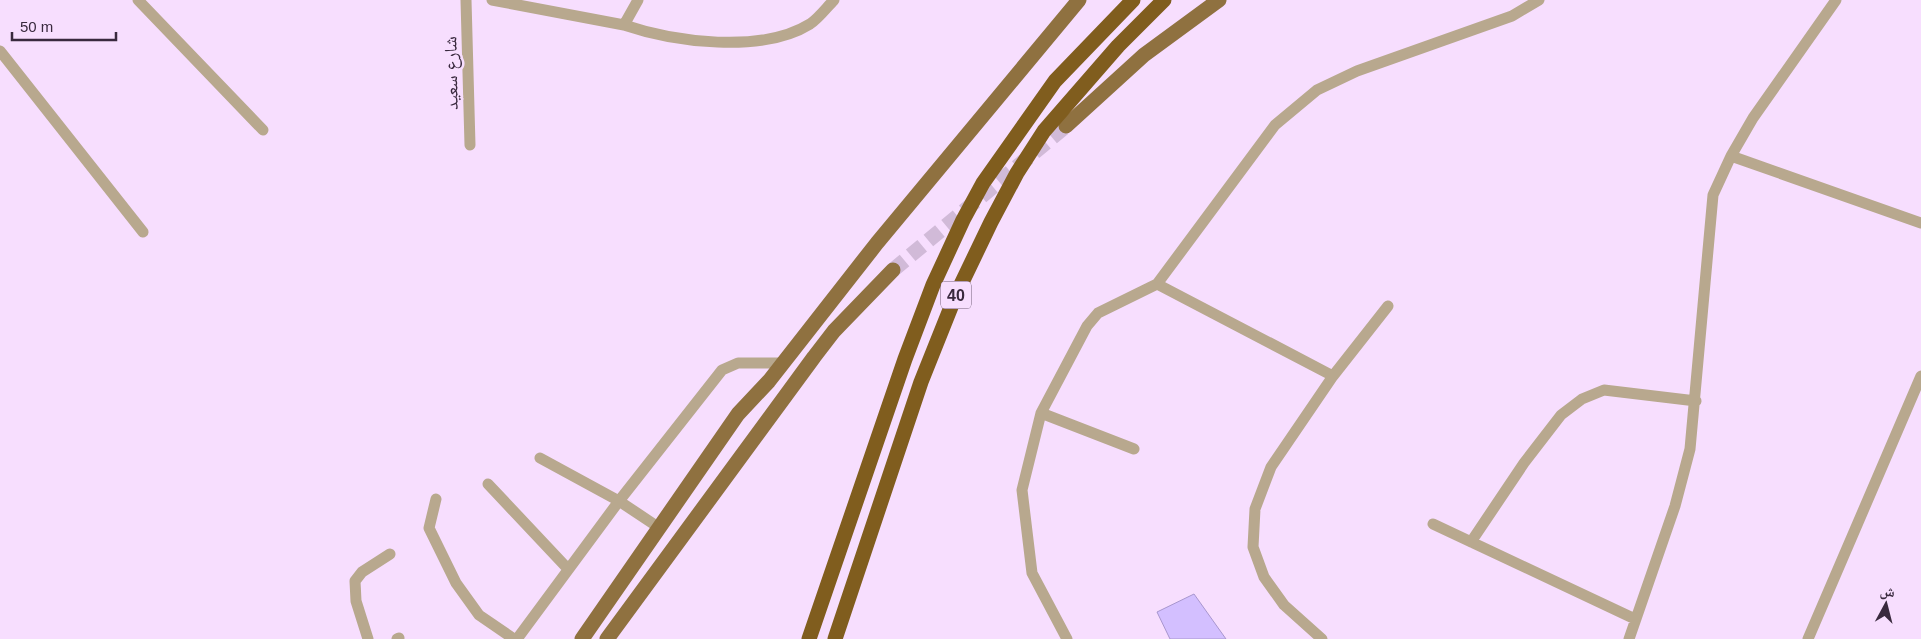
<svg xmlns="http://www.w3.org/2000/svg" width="1921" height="639" viewBox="0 0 1921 639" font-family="Helvetica,'Noto Naskh Arabic',sans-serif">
	<rect width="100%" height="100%" fill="#f7defe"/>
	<path fill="#d3bfff" stroke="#a896ce" d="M1194,594l32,45h-56l-13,-27z"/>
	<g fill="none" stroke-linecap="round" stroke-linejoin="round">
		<path stroke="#d1bad8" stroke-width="15" stroke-dasharray="15 8" stroke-linecap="butt" d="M893,270l173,-144"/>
		<path stroke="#b8a88e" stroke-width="11" d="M138,0l125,130
			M466,0l4,145
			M492,0l132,25 14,-25
			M624,25c50,17 138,29 186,-1 9,-6 17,-17 24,-24
			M0,51l143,181
			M1731,156l190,67
			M1157,284l176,92
			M1041,413l93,36
			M540,458l79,43 39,26
			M488,484l80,85
			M436,499l-7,29 27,55 23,32 35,24
			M1433,524l202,95
			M1471,542l53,-79 37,-48 21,-16 22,-9 92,11
			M368,639l-12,-38 -1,-20 7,-9 28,-18
			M397,639l2,-1
			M517,639l102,-138 103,-131 16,-7h45
			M1067,639l-35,-66 -10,-83 19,-77 46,-87 11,-13 59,-29 118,-159 42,-35 40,-19 155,-55 27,-16
			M1322,639l-38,-34 -20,-28 -11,-30 2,-38 16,-42 62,-91 55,-70
			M1629,639l46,-133 15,-57 23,-254 18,-39 22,-38 83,-118
			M1808,639l113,-263"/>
		<path stroke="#8f7140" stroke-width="15" d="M1066,126l78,-71 75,-55
			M582,639l156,-225 31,-33 108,-138 202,-243
			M607,639l207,-282 20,-26 59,-61"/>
		<path stroke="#805d1e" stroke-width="15" d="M809,639l96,-280 28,-74 30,-65 20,-37 72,-102 78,-81
			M835,639l86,-257 34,-85 36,-75 26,-49 27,-42 74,-85 46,-46"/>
	</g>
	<g text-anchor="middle" stroke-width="5" stroke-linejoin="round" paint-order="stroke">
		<rect fill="#f7defe" stroke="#725f78" stroke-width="1" x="941" y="281.5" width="30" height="27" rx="4"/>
		<g font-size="16" font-weight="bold" fill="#39293e">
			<text x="956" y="301">40</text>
		</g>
		<g font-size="18" fill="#39293e" stroke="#f7defe">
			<text transform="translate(451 73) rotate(-91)" y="6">شارع سعيد</text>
		</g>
	</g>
	<g transform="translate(1886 604) rotate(7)" stroke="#f7defe" stroke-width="4" paint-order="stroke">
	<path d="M0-4L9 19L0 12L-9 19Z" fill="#39293e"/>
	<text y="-8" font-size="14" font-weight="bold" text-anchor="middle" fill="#39293e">ش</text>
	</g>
	<path d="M12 32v8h104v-8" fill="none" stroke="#39293e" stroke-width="2.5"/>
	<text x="20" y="32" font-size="15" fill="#39293e" stroke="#f7defe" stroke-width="4" paint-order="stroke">50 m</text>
</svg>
